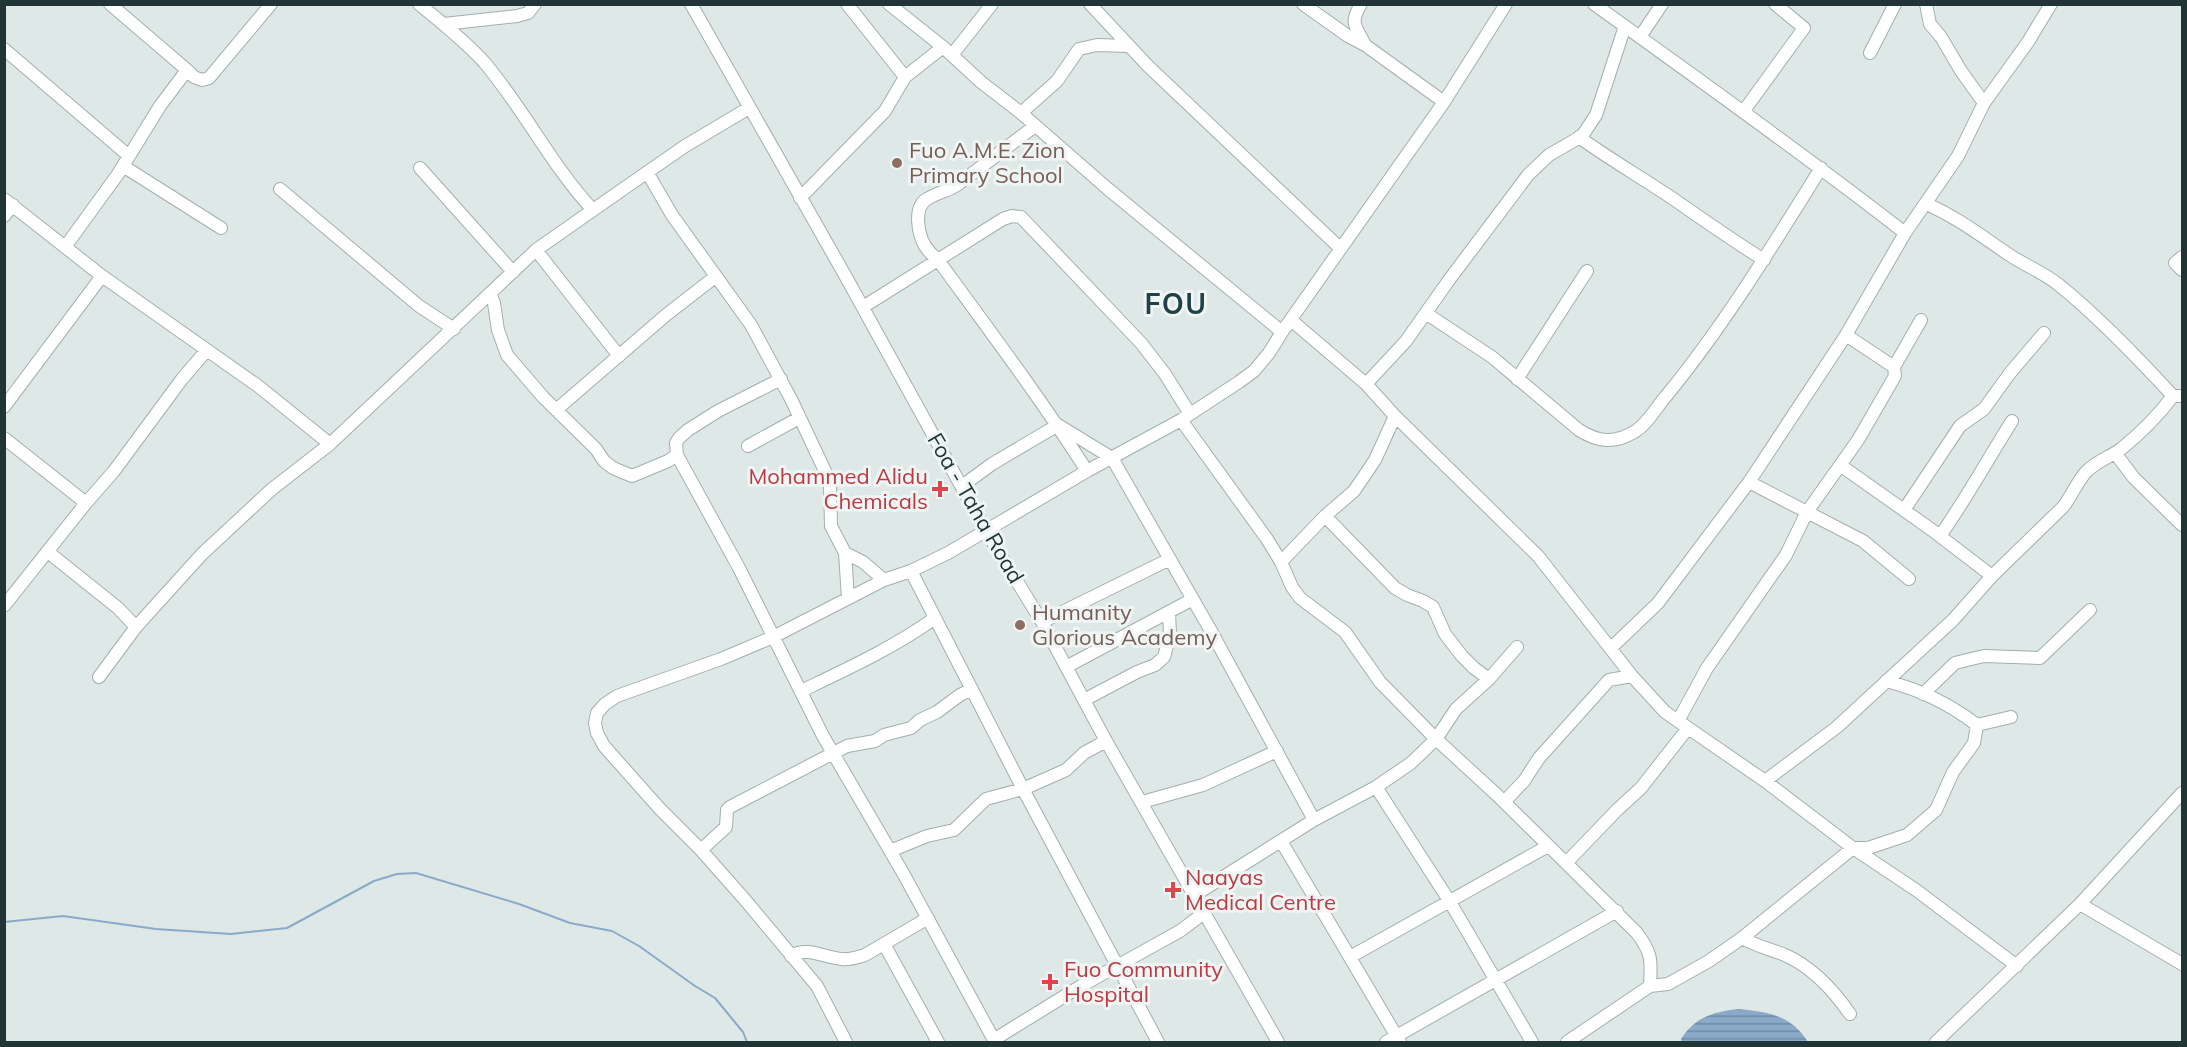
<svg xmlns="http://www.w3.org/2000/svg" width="2187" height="1047" viewBox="0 0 2187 1047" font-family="Mulish,sans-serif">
	<defs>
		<pattern id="water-rules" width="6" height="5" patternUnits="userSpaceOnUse" patternTransform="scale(1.5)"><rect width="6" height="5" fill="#8baac9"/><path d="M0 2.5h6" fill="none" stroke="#718ba4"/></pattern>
	</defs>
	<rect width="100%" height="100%" fill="#dee8e7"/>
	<path fill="url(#water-rules)" d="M1738,1009c30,3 53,6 70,33h-126l-1,-3c14,-22 32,-27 57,-30z"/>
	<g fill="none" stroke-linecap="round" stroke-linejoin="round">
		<path stroke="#8baac9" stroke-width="2" d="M4,922l59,-6 93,13 75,5 56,-6 87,-47 23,-7 19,-1 103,31 51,19 42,8 27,15 56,40 20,12 28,34 4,10"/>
		<defs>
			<path id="minor" d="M419,4c23,19 45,36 65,58 40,47 67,103 109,148l92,-64 64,-38
				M691,4l155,273 140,254 56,91 64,119 172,301
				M847,4l58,73
				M889,4l54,43
				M1090,4l58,62 192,182
				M1303,4l45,32 17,9 79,57
				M1361,4c-12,20 -5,22 4,41
				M1594,4c105,76 210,150 311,229
				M1926,4l4,20 11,13 20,34 23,32
				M444,24l73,-8 11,-3 7,-9
				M1640,37l22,-33
				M4,49l125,107
				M1870,53l25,-49
				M952,55l40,-51
				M187,70l7,7 8,3 7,-2 62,-74
				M1743,112l61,-84 -29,-24
				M1021,113l36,-32 22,-32 18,-4 31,1
				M1035,126l-78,59c-10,6 -20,8 -30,14 -14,8 -9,35 -2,47 4,6 8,10 13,14 51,70 103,139 149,211
				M1579,137c30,22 62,40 93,61 30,21 60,42 92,62
				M123,166l98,62
				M420,168l93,104
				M647,172l25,43 79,110 40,74 34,72 5,14 1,41 14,27 3,45
				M280,189l139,117 35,23
				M800,198l85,-87 20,-34 38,-30 38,35 40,31 87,76 174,143
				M4,199l98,77 156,110 72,58
				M1927,204c31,14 53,31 81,50 16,11 35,18 51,31 41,33 79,73 114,111
				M4,216l9,-11
				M65,247l53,-73 42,-68 27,-36 -77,-66
				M536,250l83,106
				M2182,257l-7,6 7,7
				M490,293l4,10 4,27 9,25 36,42 53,52 8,12 9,7 19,8 36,-15 9,-6
				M863,307l140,-88 9,-3 9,1 120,126 24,31 25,40
				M1427,314l65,43 87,73c19,12 35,14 55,2 13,-7 23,-26 33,-37 58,-71 106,-150 154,-227
				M1291,320l75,64 29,32 143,140 94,120 33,36 100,69 88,67 63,42 101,76
				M1894,367l27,-47
				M781,379l-63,32 -30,19 -9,8 -3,5 1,12 62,113 84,168 80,137 92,169
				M1517,379l70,-108
				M1366,384l40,-43 43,-61 79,-105 21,-20 33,-19 14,-21 29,-89
				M4,407l98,-131
				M556,410l110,-95 49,-38
				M1181,420l86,119 14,23 11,25 8,11 45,34 35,50 56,57 61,56 140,138c16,22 14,27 13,53
				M1058,425l54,33 99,173 103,189
				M4,438l82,65
				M748,446l51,-28
				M2115,453l19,25 48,47
				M1840,465l92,65 60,46
				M1749,482l114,59 46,38
				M962,486l30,-22 66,-39
				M1904,510l56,-84 24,-17 26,-36 34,-40
				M1325,516l70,72 12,7 16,6 10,6 12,27 17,22 12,12 15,11
				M1940,536c26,-37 48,-77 72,-115
				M48,552l70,56 18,19
				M845,553l18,9 21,18
				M1281,562l44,-46 29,-25 21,-31 20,-44
				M911,571l112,218 135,253
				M4,606l82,-103 28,-32 68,-92 24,-28
				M1042,622l128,-63
				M1611,648l47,-45 91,-121 97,-147 59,-102 53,-77 26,-53 44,-61 23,-38
				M1066,667l127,-68
				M99,677l37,-50 66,-73 70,-65 58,-45 206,-194 57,-40
				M1886,681c32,8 65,24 91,44l34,-8
				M801,691c46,-22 92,-43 134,-73
				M1923,694l32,-31 12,-3 17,-4 56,2 50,-48
				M1084,700l53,-28 18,-7 9,-8 6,-23 -1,-22
				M1678,721l29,-53 79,-113 21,-43 51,-72 37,-64 -1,-9 -48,-32
				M1765,781l72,-54 116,-107 39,-44 71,-69c8,-10 14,-25 23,-35 9,-10 24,-15 35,-23 20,-16 36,-32 52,-53h9
				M1376,787l74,115 82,140
				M1142,802l61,-17 74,-34
				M1504,802l20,-21 15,-23 70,-78 23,-4
				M1281,841l119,201
				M701,850l25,-23 1,-17 3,-3 117,-61 28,-5 9,-6 27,-7 9,-8 17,-8 23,-17 12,-6
				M890,851l37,-15 27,-6 32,-31 37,-10 43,-19 18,-17 22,-12
				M1566,863l51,-53 24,-22 47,-60
				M1193,896l121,-76 62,-33 35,-24 25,-24 20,-30 33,-30 28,-32
				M2080,904l102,60
				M1742,938c14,8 28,11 43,17 27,12 49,36 65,59
				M884,944l54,98
				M791,956c16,-10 34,2 51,3 8,1 16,-2 23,-4l63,-37
				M1350,957l198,-111
				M995,1039l86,-53 99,-55 24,-18
				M846,1042l-29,-56 -71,-85 -45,-51 -41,-41 -56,-63 -7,-13 -2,-10 2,-10 8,-9 12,-8 104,-37 52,-22 111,-57 27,-9 37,-18 139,-82 94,-51 58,-38 15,-11 15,-18 13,-21 162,-230 62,-98
				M1386,1042l231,-131
				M1567,1042l83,-56 18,-2 41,-23 33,-23 111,-90h15l39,-13 29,-25 17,-38 21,-29 3,-18
				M1936,1042l144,-138 102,-111"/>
		</defs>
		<use href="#minor" stroke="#a2afae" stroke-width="14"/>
		<use href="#minor" stroke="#fff" stroke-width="12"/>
	</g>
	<g fill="#8d6e63" stroke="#eef5f4" stroke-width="2">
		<circle cx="897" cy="163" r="6"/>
		<circle cx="1020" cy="625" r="6"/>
	</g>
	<g fill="#e0444e" stroke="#eef5f4" stroke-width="2">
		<path d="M937 480h6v6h6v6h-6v6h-6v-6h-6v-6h6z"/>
		<path d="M1170 881h6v6h6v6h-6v6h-6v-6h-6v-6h6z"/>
		<path d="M1047 973h6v6h6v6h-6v6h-6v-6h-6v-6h6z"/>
	</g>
	<g text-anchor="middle" stroke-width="6" stroke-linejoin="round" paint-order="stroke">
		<g font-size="22" fill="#785e54" stroke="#eef5f4" text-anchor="start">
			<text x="909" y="158">Fuo A.M.E. Zion<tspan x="909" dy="25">Primary School</tspan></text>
			<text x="1032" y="620">Humanity<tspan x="1032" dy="25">Glorious Academy</tspan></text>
		</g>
		<g font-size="22" fill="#be3a42" stroke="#eef5f4" text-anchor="start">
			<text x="928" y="484" text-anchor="end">Mohammed Alidu<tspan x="928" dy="25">Chemicals</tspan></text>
			<text x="1185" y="885">Naayas<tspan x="1185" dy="25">Medical Centre</tspan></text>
			<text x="1064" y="977">Fuo Community<tspan x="1064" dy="25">Hospital</tspan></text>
		</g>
		<g font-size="22" fill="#213536" stroke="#eef5f4">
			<text transform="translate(976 508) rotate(60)" y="8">Foa - Taha Road</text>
		</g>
		<g font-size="28" font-weight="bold" letter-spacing="1.5" fill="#204246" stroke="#eef5f4">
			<text x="1176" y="314">FOU</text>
		</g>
	</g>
	<rect width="2187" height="1047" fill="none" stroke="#213536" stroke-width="12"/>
</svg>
